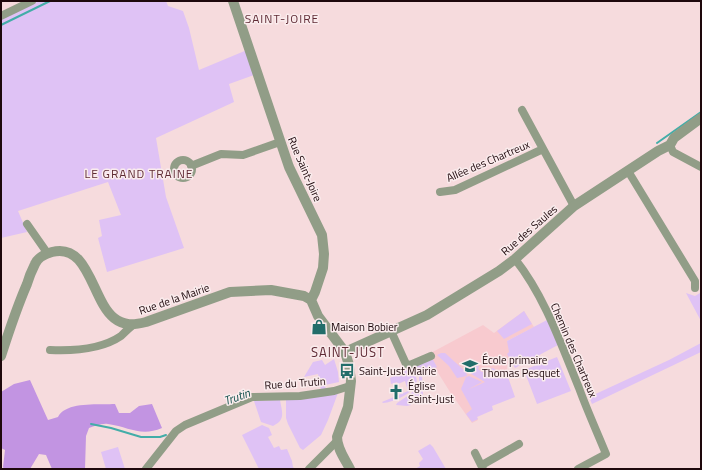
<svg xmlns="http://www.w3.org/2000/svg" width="702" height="470" viewBox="0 0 702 470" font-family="'Titillium Web',sans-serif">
	<rect width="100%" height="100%" fill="#f6dbdd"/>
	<path fill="#f8cacf" d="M524,311l10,16 -27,14 2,4 1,16 -3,4v9l-40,17 11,29 -6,3 -22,-31 -23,-37 56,-30 11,8z"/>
	<path fill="#dfc2f5" d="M39,1h127l2,5 15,5 6,17 10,42 48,-20 7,25 -25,9 5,18 -78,36 10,59 18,51 -77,24 -9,-34 4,-2 -3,-16 22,-5 -13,-33 -90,29 9,21 -26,6v-219z
		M701,290v31l-15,-28 9,3 5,-3z
		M524,311l8,13 -28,15 -7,-8z
		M547,320l11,25 -43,23 -8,-14 2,-2 -2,-11z
		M701,343v9l-109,52 -3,-7 80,-37z
		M441,353h4l21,19 1,4 -10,2 -8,-12 -12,-11z
		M557,357l14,34 -34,13 -13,-34z
		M432,358l5,9 -15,7 1,21 -12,7v3l-4,1 -11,-1 1,-2 12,-8 10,-9v-10l-5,-8 1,-3z
		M334,359l4,13 1,10 -14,3 1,4 -5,1 -3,-16 -14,3 9,-15 9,-2 3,5z
		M477,366h2l-1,3 4,3 11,-4 3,2 -1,6 3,2 9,-4 8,23 -23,9 1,4 -16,7 1,2 -6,3 -6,-8 6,-5 -11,-20 5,-12 3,-1 13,6 -15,8 18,-8 -17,-10 1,-3z
		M408,369c3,1 5,2 7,6 9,14 -21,28 -32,28l-1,-1 26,-11 -3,-10 -7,3 -1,-2 -6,2 -1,-6z
		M338,393l-10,27 -7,15 -18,15 -3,-2 -12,-24 -2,-6v-18l26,-2z
		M280,400c2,12 6,20 -7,26l-12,-4 -7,-21z
		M262,425l7,3 3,7 -4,2 6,11 5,-2 2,4 6,-1 5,12 1,6 2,2h-36l-17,-34z
		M430,444l3,3 13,22h-31l5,-3 -1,-3 4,-4 -5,-8z
		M118,447l7,22h-19l-5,-17z"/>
	<path fill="#c294e2" d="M30,380l18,40 10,-3c8,-16 41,-12 57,-13l4,9h11l9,-7 13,-2 10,24c-21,9 -33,-1 -54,-4 -6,-1 -13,2 -19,4l-3,8 -1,33h-33l-6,-14 -7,-1 -9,15h-26l-1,-2 2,-17 -4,-2v-56l13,-8z"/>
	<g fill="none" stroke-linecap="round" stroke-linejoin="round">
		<path stroke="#43ada8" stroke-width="2" d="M1,25l49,-24
			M657,143l44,-31
			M91,424l20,4 30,9h19l6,-2"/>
		<path stroke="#919d87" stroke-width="8" d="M1,16l31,-15
			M522,110l52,96
			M670,145l3,7 28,15
			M174 169a9 9 0 1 1 18 0a9 9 0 1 1-18 0Z
			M191,166l30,-12 22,1 37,-13
			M628,171l67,110v7
			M440,192l15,-2 88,-41
			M27,224l21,30
			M515,259c30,38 46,85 64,129 8,22 18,44 27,66l-28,15
			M391,331l15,33 4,1 21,-9
			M50,350c22,1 52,-1 71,-14 4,-4 8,-8 12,-11
			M475,453l8,16
			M482,465l37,-21
			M146,469l30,-38 9,-6 67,-28 48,-1 34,-5 16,-5
			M309,469l28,-28"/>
		<path stroke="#919d87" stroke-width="10" d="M233,1l56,166 33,68 2,19 -1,14 -8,24 -4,8
			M311,300l7,16 27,36 4,13 2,16 -3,26 -11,30c0,12 8,22 13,32
			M345,352l82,-37 72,-44 16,-12 59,-53 84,-55 12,-6 4,-7 27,-20
			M1,356c8,-25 16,-49 26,-72 2,-7 5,-14 8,-20 3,-7 10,-10 17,-12 37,-10 40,49 62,66 10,8 20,7 32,4l84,-30 41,-2 33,6 7,4"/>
	</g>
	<defs>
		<symbol id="shop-bare" viewBox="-9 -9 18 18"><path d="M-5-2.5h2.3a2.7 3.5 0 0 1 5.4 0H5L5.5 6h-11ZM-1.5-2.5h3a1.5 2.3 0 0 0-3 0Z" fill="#226d6a" stroke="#faeced" stroke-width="2.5" paint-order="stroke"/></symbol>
		<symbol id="school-bare" viewBox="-9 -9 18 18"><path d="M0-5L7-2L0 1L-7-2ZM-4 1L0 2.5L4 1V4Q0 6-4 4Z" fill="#226d6a" stroke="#faeced" stroke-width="2.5" paint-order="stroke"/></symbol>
		<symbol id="bus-bare" viewBox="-9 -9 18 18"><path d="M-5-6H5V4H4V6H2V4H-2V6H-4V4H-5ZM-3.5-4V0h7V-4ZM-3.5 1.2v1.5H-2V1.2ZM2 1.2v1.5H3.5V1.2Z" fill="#226d6a" stroke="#faeced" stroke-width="2.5" paint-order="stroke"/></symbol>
		<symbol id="church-bare" viewBox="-9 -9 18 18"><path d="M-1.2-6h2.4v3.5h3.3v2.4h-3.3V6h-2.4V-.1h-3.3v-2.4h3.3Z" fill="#226d6a" stroke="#faeced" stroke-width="2.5" paint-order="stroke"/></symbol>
	</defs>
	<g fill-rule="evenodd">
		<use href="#shop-bare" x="308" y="316" width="22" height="22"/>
		<use href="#school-bare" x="459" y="355" width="22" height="22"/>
		<use href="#bus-bare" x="336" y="360" width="22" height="22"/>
		<use href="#church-bare" x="385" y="381" width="22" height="22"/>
	</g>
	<g text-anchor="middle" stroke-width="3" stroke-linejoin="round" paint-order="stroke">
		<g font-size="11" fill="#1e080c" stroke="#faeced">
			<text transform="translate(488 161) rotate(-23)" y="4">Allée des Chartreux</text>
			<text transform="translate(305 169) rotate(67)" y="4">Rue Saint-Joire</text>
			<text transform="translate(529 230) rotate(-41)" y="4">Rue des Saules</text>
			<text transform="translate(174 299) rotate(-19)" y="4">Rue de la Mairie</text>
			<text transform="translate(574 350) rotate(67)" y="4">Chemin des Chartreux</text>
			<text transform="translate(295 383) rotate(-4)" y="4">Rue du Trutin</text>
		</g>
		<g font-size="11" fill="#1e080c" stroke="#faeced" text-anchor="start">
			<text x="331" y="331">Maison Bobier</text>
			<text x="482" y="364">École primaire<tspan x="482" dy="13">Thomas Pesquet</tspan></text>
			<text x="359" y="375">Saint-Just Mairie</text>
			<text x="408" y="390">Église<tspan x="408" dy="13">Saint-Just</tspan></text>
		</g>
		<g font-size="12" letter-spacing="1" fill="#5f2a34" stroke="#faeced">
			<text x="282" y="23">SAINT-JOIRE</text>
			<text x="139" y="178">LE GRAND TRAINE</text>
		</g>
		<g font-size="12" font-style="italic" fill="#104e4b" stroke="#faeced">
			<text transform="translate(237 397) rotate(-20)" y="4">Trutin</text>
		</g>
		<g font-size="13" letter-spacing="1" fill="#5f2a34" stroke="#faeced">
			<text x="348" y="357">SAINT-JUST</text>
		</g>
	</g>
	<rect width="702" height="470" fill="none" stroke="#1e080c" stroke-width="4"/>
</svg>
